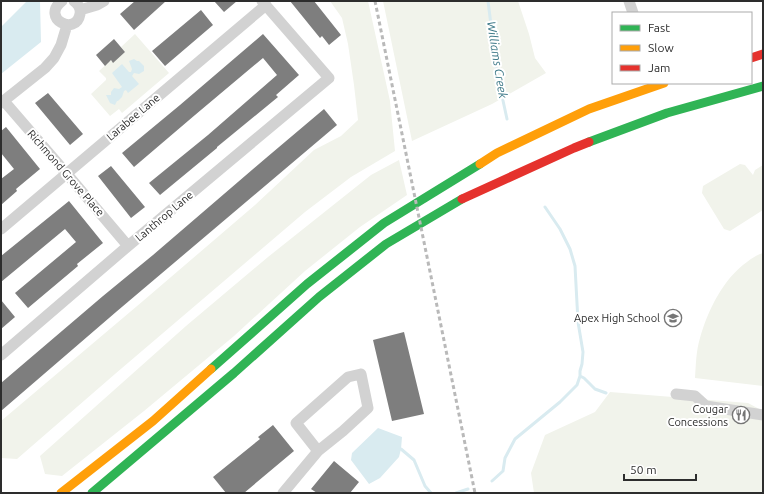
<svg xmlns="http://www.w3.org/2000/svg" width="764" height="494" viewBox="0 0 764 494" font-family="Ubuntu,sans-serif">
	<rect width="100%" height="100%" fill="#fff"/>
	<path fill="#f1f3eb" d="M330,1h38l22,100 5,50 -44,26 -46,35 -190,162 -98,85 -16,-1v-37l142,-120 112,-96 59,-55 27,-14 17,-16 -4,-35 -6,-41 -6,-26z
		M383,1h135l11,33 6,24 11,15 -54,31 -80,37z
		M135,34l34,39 -47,40 -3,-4 -9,7 -19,-22 15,-14v-2l-7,-7 12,-11 2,2 12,-10 -4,-5z
		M399,160l8,35 -47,32 -55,44 -71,65 -90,75 -82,65 -17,-2 -5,-18 146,-130 82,-69 103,-82z
		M740,164l5,1 8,10 2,-5 8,-5v45l-33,21 -6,-2 -22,-36 1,-7z
		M763,253v133l-68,-8c1,-14 1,-27 5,-40 8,-28 23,-59 47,-76 5,-4 10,-7 16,-9z
		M610,392l138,11 15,8v82h-229l-3,-20 14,-38 50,-23z"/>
	<path fill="#d9ebf0" d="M27,1h13l1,41 -40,32v-47z
		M134,59l3,2h2l5,5v5l-5,3 -5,-1 -2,3 7,8 -11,9 -2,-3 -2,1 -2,6 -4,4h-1l-2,4 -5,-2 -4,-8h5v-3l3,-4 5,1 3,-2 -10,-14 10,-9 7,8h2l1,-3 -3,-8z
		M378,428l24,9 -1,12 -2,8 -19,21 -11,6 -18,-24 1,-7z"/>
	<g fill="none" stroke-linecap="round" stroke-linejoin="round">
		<path stroke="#d9ebf0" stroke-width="3" d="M488,1l9,72 10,46
			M580,376l4,2 11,11 11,4
			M401,449l13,11 11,26 6,7
			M492,481l11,-10 2,-13 10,-19 45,-37 17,-17 3,-9v-5l2,-7 1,-12 -5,-30 -3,-56 -5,-17 -10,-20 -15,-22
			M456,493l12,-4"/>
	</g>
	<path fill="#7e7e7e" d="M135,1h31l-32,29 -14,-16z
		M214,1h23l-13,11z
		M290,1h24l27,34 -12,10 -7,-9 -2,2z
		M201,10l12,15 -48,41 -13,-15z
		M263,34l36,41 -23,20 2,2 -61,50v1l-57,47 -11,-12 59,-48 69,-60 -14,-17 -68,57 -61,52 -12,-14 58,-48z
		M114,39l11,13 -12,11 -2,-3 -6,6 -9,-11z
		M48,93l35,41 -13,11 -35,-42z
		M324,109l13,16 -221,187 -115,99v-28l102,-87 50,-41 113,-97z
		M6,127l34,42 -24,20 1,2 -16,14v-26l13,-10 -13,-16v-22z
		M111,166l34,41 -14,11 -33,-42z
		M69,201l34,42 -26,21 1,2 -50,42 -13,-15 61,-51 -11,-13 -64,53v-26z
		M1,300l14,17 -14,12z
		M404,332l20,82 -32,7 -19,-81z
		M273,425l21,26 -50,42h-18l-13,-16 47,-38 -2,-2z
		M334,461l25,21 -9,11h-33l-6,-4z"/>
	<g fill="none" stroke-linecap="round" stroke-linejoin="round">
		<path stroke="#d2d2d2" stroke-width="11" d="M62,1c-22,17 14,36 18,13 1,-5 -2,-10 -6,-13
			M629,1l4,12
			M80,10l17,-5 7,-4
			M4,101l63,73 61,72
			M1,103l44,-35 9,-10 7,-13 6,-20
			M1,229l265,-224
			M1,355l127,-109 201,-168 -67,-77
			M676,394l19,2 11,10 57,9
			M283,493l35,-42 25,-20 25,-23 -7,-34 -13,3 -52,46 22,28"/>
		<path stroke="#30b455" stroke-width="9" d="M589,142l78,-29 96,-27
			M211,369l96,-85 77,-61 96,-59
			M92,493l142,-120 85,-76 67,-53 76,-45"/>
		<path stroke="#ff9f0a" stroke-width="9" d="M480,164l17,-11 92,-44 75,-26
			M61,493l92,-72 58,-52"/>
		<path stroke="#e5322d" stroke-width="9" d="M751,58l12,-4
			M462,199l112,-51 15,-6"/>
		<path stroke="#b9b9b9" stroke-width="3" stroke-dasharray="4 3" stroke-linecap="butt" d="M375,1l100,492"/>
	</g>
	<defs>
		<symbol id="school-ring" viewBox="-11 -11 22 22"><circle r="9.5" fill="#fff" stroke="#767676" stroke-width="1.5"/><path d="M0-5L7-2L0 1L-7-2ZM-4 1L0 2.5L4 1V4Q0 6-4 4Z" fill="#767676"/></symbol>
		<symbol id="restaurant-ring" viewBox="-11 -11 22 22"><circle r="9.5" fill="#fff" stroke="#767676" stroke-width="1.5"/><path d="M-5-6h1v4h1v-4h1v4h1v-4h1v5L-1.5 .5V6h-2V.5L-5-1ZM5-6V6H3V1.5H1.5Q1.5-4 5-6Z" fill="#767676"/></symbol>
	</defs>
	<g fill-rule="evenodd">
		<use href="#school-ring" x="663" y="308" width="20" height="20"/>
		<use href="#restaurant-ring" x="731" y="405" width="20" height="20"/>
	</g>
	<g text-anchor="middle" stroke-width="4" stroke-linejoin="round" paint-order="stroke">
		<g font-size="11" fill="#2d2d2d" stroke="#fff">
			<text transform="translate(133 117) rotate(-40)" y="4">Larabee Lane</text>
			<text transform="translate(66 173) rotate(49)" y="4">Richmond Grove Place</text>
			<text transform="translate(164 216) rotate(-40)" y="4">Lanthrop Lane</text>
		</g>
		<g font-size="11" fill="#2d2d2d" stroke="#fff" text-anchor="end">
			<text x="660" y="322">Apex High School</text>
			<text x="728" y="413">Cougar<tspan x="728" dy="13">Concessions</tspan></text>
		</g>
		<g font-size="12" font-style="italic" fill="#407b8a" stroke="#fff">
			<text transform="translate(497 60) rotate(81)" y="4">Williams Creek</text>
		</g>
	</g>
	<rect width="764" height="494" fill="none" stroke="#2d2d2d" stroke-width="4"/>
	<rect x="612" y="12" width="140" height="72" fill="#ffffff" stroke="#ababab"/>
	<rect x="620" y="25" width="20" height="6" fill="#30b455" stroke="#ababab"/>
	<text x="648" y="32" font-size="12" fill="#2d2d2d">Fast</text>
	<rect x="620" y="45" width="20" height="6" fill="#ff9f0a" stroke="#ababab"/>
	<text x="648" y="52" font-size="12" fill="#2d2d2d">Slow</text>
	<rect x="620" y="65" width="20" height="6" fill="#e5322d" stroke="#ababab"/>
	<text x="648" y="72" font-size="12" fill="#2d2d2d">Jam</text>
	<path d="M624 474v6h72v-6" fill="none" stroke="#2d2d2d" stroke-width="2"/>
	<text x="630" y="474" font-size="12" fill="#2d2d2d" stroke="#ffffff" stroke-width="3" paint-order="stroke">50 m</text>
</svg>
